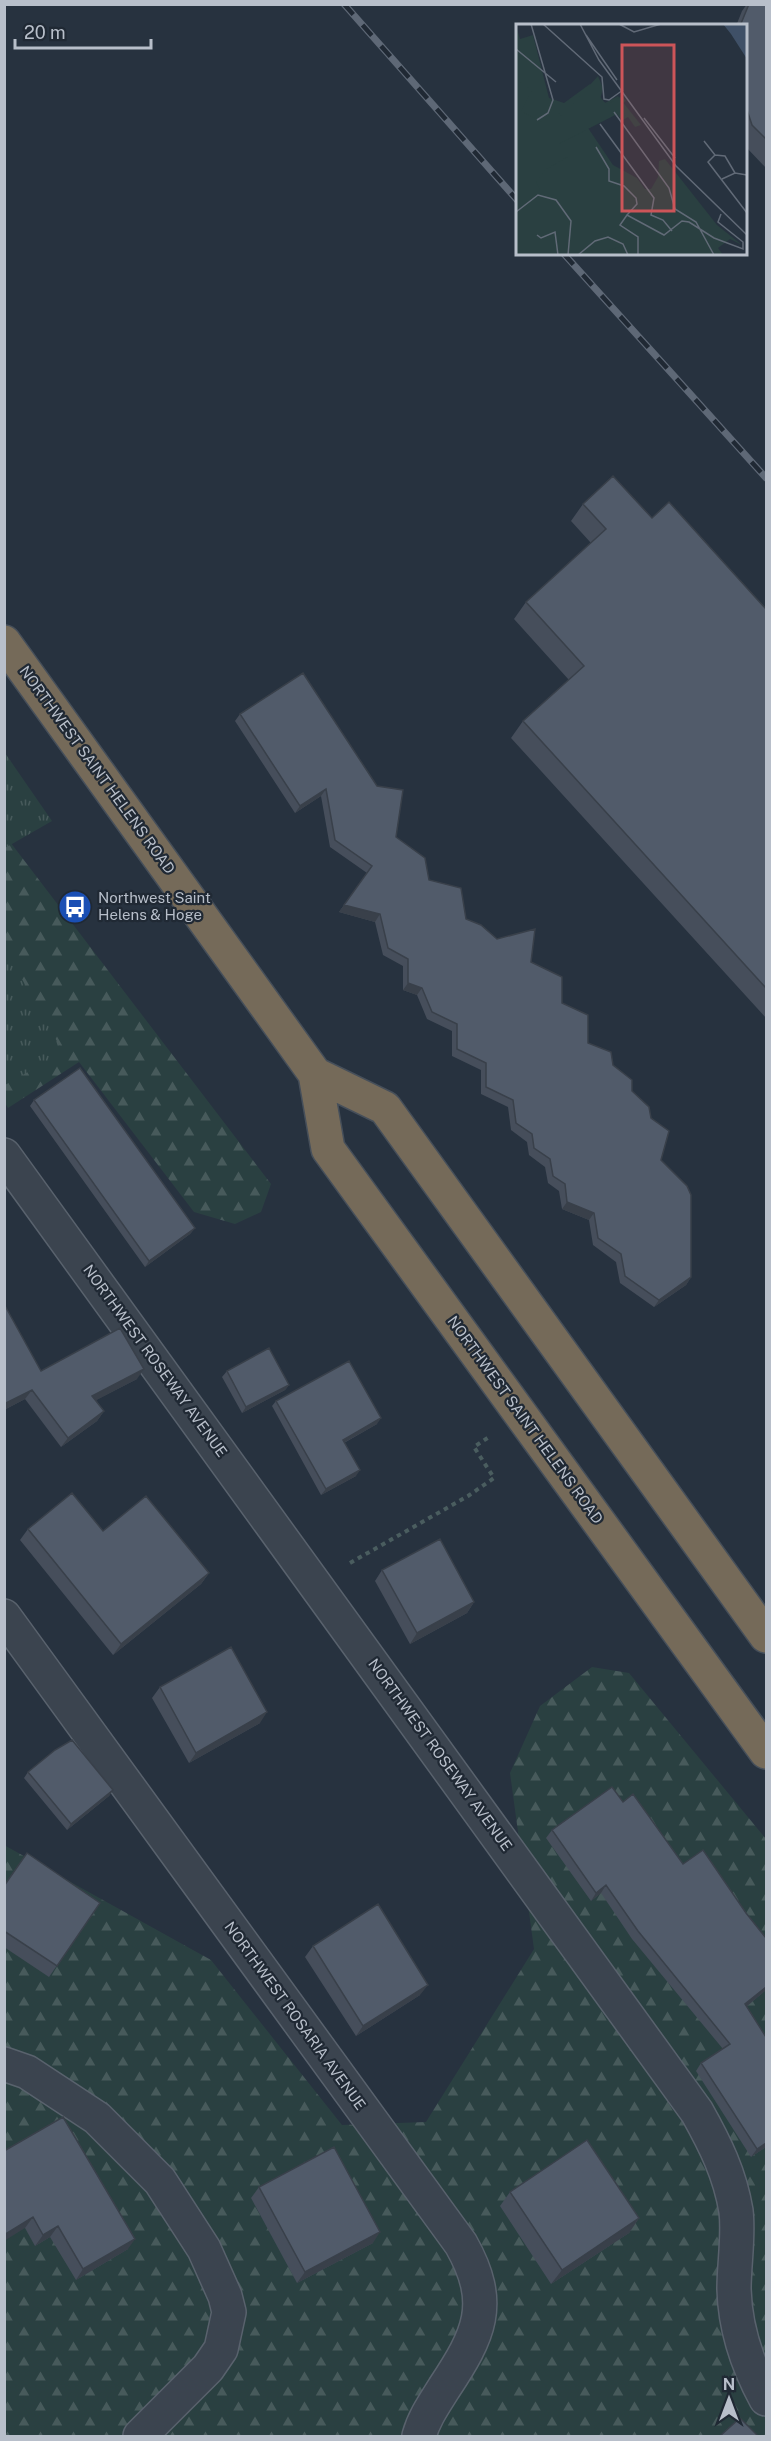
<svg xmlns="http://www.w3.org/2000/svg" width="771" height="2441" viewBox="0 0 771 2441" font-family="'Public Sans',sans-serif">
	<defs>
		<pattern id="forest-firs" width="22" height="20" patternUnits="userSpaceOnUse" patternTransform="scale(1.5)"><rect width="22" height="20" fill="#2a4041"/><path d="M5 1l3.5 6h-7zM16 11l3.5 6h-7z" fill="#475a5b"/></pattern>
		<pattern id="park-tufts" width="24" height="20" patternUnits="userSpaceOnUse" patternTransform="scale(1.5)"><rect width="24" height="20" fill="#2a4041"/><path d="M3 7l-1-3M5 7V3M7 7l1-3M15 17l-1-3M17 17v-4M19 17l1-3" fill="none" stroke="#475a5b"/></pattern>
	</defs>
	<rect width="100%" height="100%" fill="#27323f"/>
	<path fill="url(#forest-firs)" d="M4,834l267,350 -10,28 -26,12 -41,-12 -115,-150 -71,46 -3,-5z
		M592,1667l37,6 137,166v597h-761l-1,-591 207,115 131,165 84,-3 108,-173 -24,-176 30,-67z"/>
	<path fill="url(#park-tufts)" d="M5,753l47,68 -47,27h-1z
		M5,949l58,103 -58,33h-1z"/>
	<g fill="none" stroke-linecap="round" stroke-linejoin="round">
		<defs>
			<path id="street" d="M4,1155l693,957c18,32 33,62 39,99 3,25 -2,53 -2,78 1,39 14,77 32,110
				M4,1616l457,628c34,60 18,91 -17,144 -10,16 -20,30 -25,48
				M4,2064l23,8 70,46 63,63 44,68 21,47 4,16 -8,37 -13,19 -68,68"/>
			<path id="highway" d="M4,642l311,432 13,75 438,603
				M315,1074l70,34 381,528"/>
		</defs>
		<use href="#street" stroke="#59626d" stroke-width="36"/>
		<use href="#highway" stroke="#464f5a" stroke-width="36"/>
		<path stroke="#4a5d5f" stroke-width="4" stroke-dasharray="4.5 4.5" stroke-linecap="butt" d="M350,1563l118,-67 26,-18 -20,-31 15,-10"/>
		<use href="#street" stroke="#3b444f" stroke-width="33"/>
		<use href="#highway" stroke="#756a59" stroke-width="33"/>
		<defs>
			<path id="rail" d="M344,4l174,197
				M564,254l202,224"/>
		</defs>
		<use href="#rail" stroke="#5e6876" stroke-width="7"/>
		<use href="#rail" stroke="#202934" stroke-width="4.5" stroke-dasharray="14" stroke-linecap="butt"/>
	</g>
	<path fill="#464e5b" d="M747,4h19v164l-20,-21v-121h-10l6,-15z
		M583,504l69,14 114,91v409l-255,-280 12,-17 46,-41 -55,-61 12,-17 65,-59 -20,-22z
		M240,714l156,123 33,43 37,39 65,43 31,41 26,40 25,22 38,53 40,159 -5,8 -32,22 -34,-24 -4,-21 -23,-17 -4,-25 -27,-11 -3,-18 -11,-8 -3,-16 -16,-12 -2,-13 -16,-12 -3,-23 -27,-13v-24l-29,-14v-25l-25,-12 -10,-24 -14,-5v-24l-20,-11 -8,-33 -36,-10 28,-39 -37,-26 -9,-51 -26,17 -60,-92z
		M34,1100l161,128 -5,6 -45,33 -115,-161z
		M4,1304l37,67 96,8 -41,21 8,11 -7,10 -36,26 -36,-48 -21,11z
		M227,1371l62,14 -4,5 -43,23 -20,-36z
		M276,1401l101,23 -33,19 12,33 -35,19 -49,-89z
		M28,1529l75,2 106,42 -8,11 -88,71 -93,-115z
		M382,1570l92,32 -7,11 -57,31 -35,-63z
		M160,1687l100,36 -71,40 -37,-65z
		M28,1772l85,18 -4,6 -42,34 -43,-52z
		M623,1802l143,188 -19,16 19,141 -15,10 -55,-86 5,-8 22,-14 -91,-110 -31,-46 -10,8 -45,-63 6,-8z
		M4,1885l96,18 -51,74 -45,-30z
		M313,1946l107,49 -64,41 -51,-79z
		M4,2151l124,98 -52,31 -26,-43 -15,9 -10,-18z
		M259,2187l114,56 -76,40 -46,-85z
		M510,2192l129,26 -10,15 -78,51 -51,-78z"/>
	<path fill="#39404a" d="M326,789l-5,7 -26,17 5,-7z
		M344,905l36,9 -5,8 -36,-10z
		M408,983l14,5 -5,7 -14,-5z
		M567,1202l27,11 -5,7 -27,-11z
		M195,1228l-5,6 -45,33 4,-6z
		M691,1277l-5,8 -32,22 5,-7z
		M144,1369l-7,10 -52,27 7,-10z
		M289,1385l-4,5 -43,23 4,-6z
		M32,1390l-7,9 -21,11v-6z
		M104,1411l-7,10 -36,26 7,-9z
		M381,1418l-4,6 -39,22 5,-6z
		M360,1470l-4,6 -35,19 5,-6z
		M209,1573l-8,11 -88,71 8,-11z
		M474,1602l-7,11 -57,31 7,-11z
		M267,1712l-7,11 -71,40 7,-10z
		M113,1790l-4,6 -42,34 4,-6z
		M606,1885l-5,8 -10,8 5,-8z
		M428,1985l-8,10 -64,41 7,-10z
		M766,1987v3l-26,22 5,-8z
		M766,2143v4l-15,10 6,-8z
		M33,2217l-8,11 -21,13v-6z
		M639,2218l-10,15 -78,51 11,-14z
		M58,2226l-8,11 -15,9 8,-11z
		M380,2232l-7,11 -76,40 8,-11z
		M135,2239l-7,10 -52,31 7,-11z"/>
	<path fill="#515b6a" stroke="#39404a" stroke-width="1.5" d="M749,4h17v135l-14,-14 -6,-18v-81h-6z
		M613,476l39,42 17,-16 97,107v379l-243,-267 61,-55 -58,-64 80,-73 -23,-25z
		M303,673l74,113 26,4 -7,47 29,21 4,22 32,8 5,31 15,6 16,14 38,-10 -4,33 31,15v26l26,12v28l23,9 2,13 19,15v11l17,16 2,11 18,13 -8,29 26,26 4,9v82l-32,23 -34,-24 -4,-22 -23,-16 -4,-25 -27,-11 -2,-18 -12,-8 -3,-17 -16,-11 -2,-14 -16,-11 -3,-23 -27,-13v-24l-29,-14v-25l-25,-12 -10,-24 -14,-5v-24l-20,-11 -8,-34 -36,-9 28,-39 -37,-26 -9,-51 -26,17 -60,-92z
		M80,1068l115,160 -46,33 -115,-161z
		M4,1304l37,67 79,-43 24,41 -52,27 12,15 -36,27 -36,-48 -28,14z
		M269,1348l20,37 -43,22 -19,-36z
		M349,1361l32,57 -38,22 17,30 -34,19 -50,-88z
		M72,1493l31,38 43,-35 63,77 -88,71 -93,-115z
		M440,1539l34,63 -57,31 -35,-63z
		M231,1647l36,65 -71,41 -36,-66z
		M72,1740l41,50 -42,34 -43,-52 27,-22z
		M612,1787l11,15 10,-8 50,70 20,-14 43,63 20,25v49l-21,17 21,33v106l-9,6 -56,-86 29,-19 -92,-113 -32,-46 -10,8 -44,-63z
		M27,1853l73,50 -43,63 -53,-35v-45z
		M378,1904l50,81 -65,41 -50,-80z
		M63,2117l72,122 -52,30 -25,-43 -15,9 -10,-18 -29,18v-84z
		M587,2140l52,78 -77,52 -52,-78z
		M334,2147l46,85 -75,40 -46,-85z
		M740,2418l18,18h-38z"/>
	<defs>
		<symbol id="bus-disc" viewBox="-11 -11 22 22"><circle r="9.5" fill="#1a4fb4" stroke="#202934"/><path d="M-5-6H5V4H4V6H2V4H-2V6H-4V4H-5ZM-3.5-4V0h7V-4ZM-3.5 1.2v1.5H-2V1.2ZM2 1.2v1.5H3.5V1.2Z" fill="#fff"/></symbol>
	</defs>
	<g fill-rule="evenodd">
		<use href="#bus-disc" x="56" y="888" width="38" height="38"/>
	</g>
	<g text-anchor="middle" stroke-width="4.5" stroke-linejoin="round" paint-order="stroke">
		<g font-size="15" fill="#b8bfca" stroke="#202934">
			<text transform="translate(97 770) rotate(54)" y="5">NORTHWEST SAINT HELENS ROAD</text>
			<text transform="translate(155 1361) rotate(54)" y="5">NORTHWEST ROSEWAY AVENUE</text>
			<text transform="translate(525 1420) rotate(54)" y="5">NORTHWEST SAINT HELENS ROAD</text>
			<text transform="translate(440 1755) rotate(54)" y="5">NORTHWEST ROSEWAY AVENUE</text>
			<text transform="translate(295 2016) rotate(54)" y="5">NORTHWEST ROSARIA AVENUE</text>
		</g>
		<g font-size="15" fill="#b8bfca" stroke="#202934" text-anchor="start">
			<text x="98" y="903">Northwest Saint<tspan x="98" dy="17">Helens &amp; Hoge</tspan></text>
		</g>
	</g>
	<g transform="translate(516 24)">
		<rect width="231" height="231" fill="#27323f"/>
		<path d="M0,1l4,14 13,-4 16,63 15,5 26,-19 15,19 13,-7 23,29 -6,2 -7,-10 -5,3 -8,-8 -27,16 25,37 24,13 8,11h6l7,-12 1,-16 6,-2 52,66 25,20 -12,-6 -12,9 5,7h-207z" fill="#2a4041"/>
		<path d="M82,52l5,12 -3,12 8,4 14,-8 4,5 -6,4 6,11 -5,3 -4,-5 -60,31 12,11 -24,14 -9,12 4,8 -24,16v-128l22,18h-9l-8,15 21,11 12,-12 8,6zM88,215l13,2 5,5 -28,9 -4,-7z" fill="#2a4041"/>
		<path d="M207,0h24v35l-16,-25z" fill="#3f5067"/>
		<path fill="none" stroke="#616a77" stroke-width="1.5" d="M15,0l22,76 -5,13 -11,7M27,0l59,53 2,22 5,1 14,-10M64,0l19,36 77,106 71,69M103,0l15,8 27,-8M70,11l31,45M0,25l40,33M98,88l55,76 6,21 21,13 18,33M128,94l31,40M84,100l54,74 -3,17 12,5 9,11M188,117l11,14 -7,7 39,51M80,123l13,22v12l15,5 12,12 1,6 -10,11M199,131l10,1 10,17M206,155l13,-6 12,2M0,188l22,-17 18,5 15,21 -3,34M21,211l4,3 14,-6 3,23M62,231l17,-14 13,-4 15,7 5,11M122,231v-18l-18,-12 7,-10 37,20 18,-14 7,1 25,16 29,11v-7l-25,-20 3,-8"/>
		<path fill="#cd5559" fill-opacity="0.15" stroke="#cd5559" stroke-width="3" d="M106,21h52v166h-52z"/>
		<rect width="231" height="231" fill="none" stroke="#b8bfca" stroke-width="3"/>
	</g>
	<rect width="771" height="2441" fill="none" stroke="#b8bfca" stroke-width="12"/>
	<g transform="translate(729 2399)" stroke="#202934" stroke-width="4.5" paint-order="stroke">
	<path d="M0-4.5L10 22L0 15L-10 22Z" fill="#b8bfca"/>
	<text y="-9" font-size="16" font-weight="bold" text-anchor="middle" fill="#b8bfca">N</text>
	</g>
	<path d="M15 39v9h136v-9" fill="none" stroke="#b8bfca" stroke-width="3"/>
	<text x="24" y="39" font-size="18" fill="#b8bfca" stroke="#202934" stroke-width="4.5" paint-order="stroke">20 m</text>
</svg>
